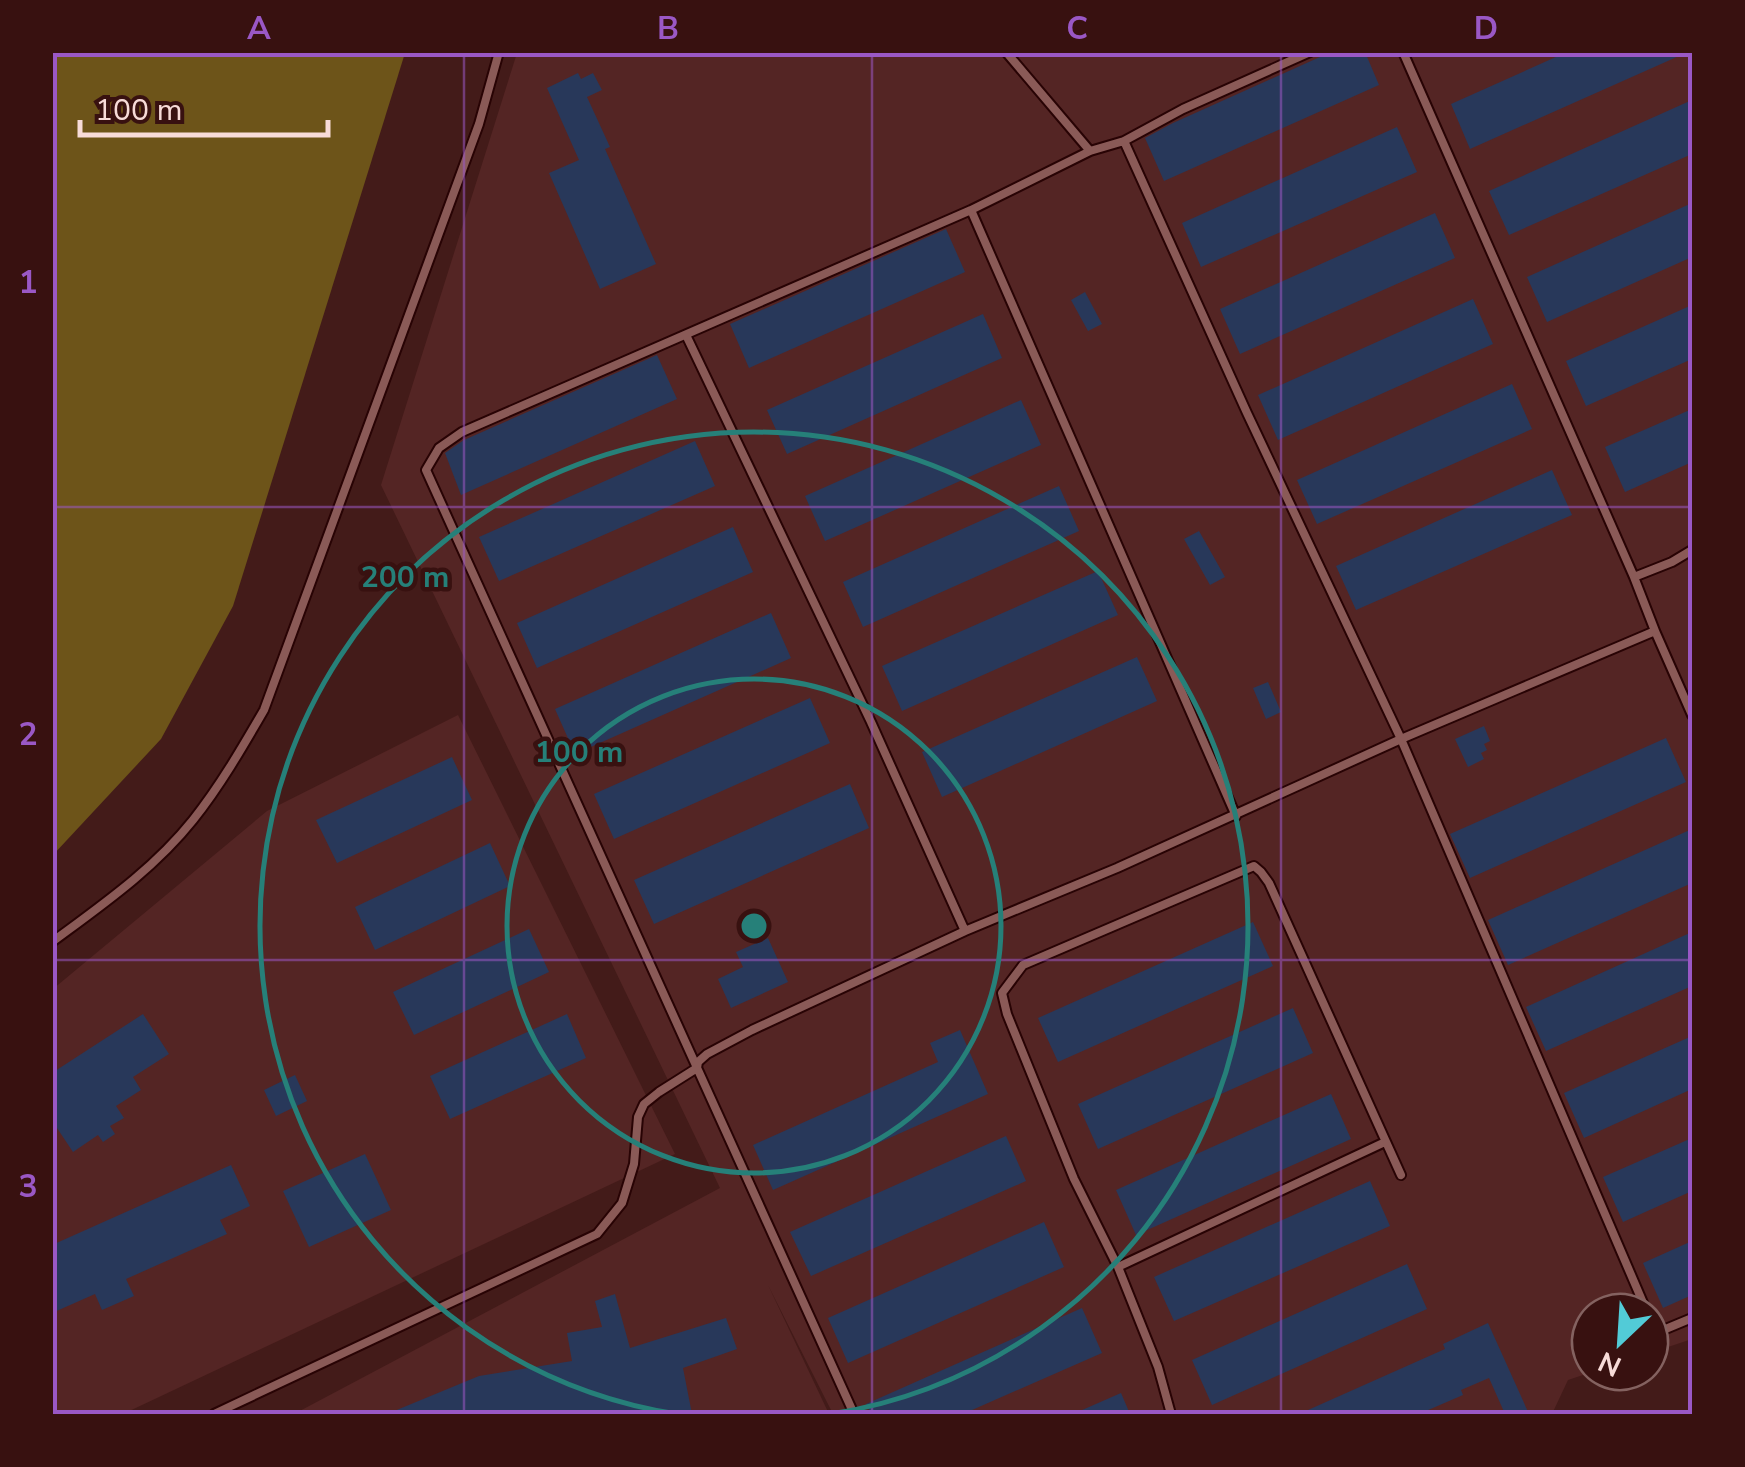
<svg xmlns="http://www.w3.org/2000/svg" width="1745" height="1467" viewBox="0 0 1745 1467" font-family="'Nunito Sans',sans-serif">
	<rect width="100%" height="100%" fill="#431b19"/>
	<path fill="#542524" d="M517,53h1175v1286l-42,14v-41h-60v60h2l-24,8 -16,34h-719l-65,-129 61,129h-535l426,-226 -339,-703z
		M458,715l217,439 -552,260h-70v-425l214,-178z"/>
	<path fill="#6d5419" d="M53,52l352,1 -172,553 -72,133 -108,116z"/>
	<path fill="#28385a" d="M1331,52h34l14,33 -215,96 -19,-43 28,-15z
		M1567,52h121l-218,97 -19,-45z
		M578,73l3,6 12,-6 9,17 -15,7 23,50 -5,2 51,115 -56,25 -51,-116 30,-13 -32,-72z
		M1692,100v54l-183,81 -20,-44z
		M1397,127l20,45 -216,95 -19,-44z
		M1692,203v54l-145,65 -20,-45z
		M1435,213l20,45 -215,96 -20,-45z
		M946,229l19,43 -216,96 -19,-44z
		M1085,292l17,32 -14,7 -17,-31z
		M1473,299l20,45 -215,96 -20,-45z
		M1692,305v54l-106,47 -20,-45z
		M983,314l19,44 -215,96 -20,-44z
		M657,355l20,44 -216,96 -16,-42 19,-13z
		M1512,384l20,45 -215,95 -20,-44z
		M1021,400l20,45 -216,96 -20,-45z
		M1692,409v53l-67,30 -20,-45z
		M695,441l20,45 -216,95 -20,-44z
		M1552,470l20,45 -216,95 -20,-44z
		M1059,486l20,45 -216,96 -20,-45z
		M733,527l20,45 -216,96 -20,-45z
		M1199,531l26,46 -15,8 -26,-46z
		M1098,571l20,44 -216,96 -20,-45z
		M771,613l20,45 -216,96 -20,-45z
		M1137,657l20,44 -215,96 -20,-45z
		M1268,682l13,30 -15,7 -13,-31z
		M810,698l20,45 -216,96 -20,-45z
		M1484,726l6,15 -6,3 3,6 -6,3 3,6 -16,8 -13,-28z
		M1666,738l20,44 -216,96 -20,-44z
		M452,757l20,43 -135,63 -21,-43z
		M850,784l19,44 -215,96 -20,-44z
		M1692,829v54l-184,82 -20,-45z
		M490,843l20,43 -135,64 -20,-43z
		M1253,922l20,44 -215,96 -20,-44z
		M529,929l20,43 -135,63 -21,-43z
		M1692,932v54l-146,65 -20,-44z
		M768,938l20,44 -57,26 -13,-29 25,-12 -7,-15z
		M1293,1008l20,45 -215,96 -20,-45z
		M143,1014l26,40 -36,23 8,13 -25,16 8,12 -14,8 5,8 -12,8 -5,-7 -25,17 -16,-24 -5,3v-58z
		M567,1014l19,44 -136,61 -20,-43z
		M960,1030l28,64 -215,96 -20,-45 185,-83 -8,-19z
		M1692,1036v53l-108,49 -20,-45z
		M295,1075l12,26 -31,15 -12,-26z
		M1331,1094l20,45 -215,96 -20,-45z
		M1006,1136l20,45 -215,95 -21,-44z
		M1692,1138v53l-69,31 -20,-45z
		M365,1154l26,56 -82,37 -26,-56z
		M231,1165l19,41 -30,14 7,14 -101,45 8,17 -32,14 -7,-16 -43,19v-68z
		M1370,1181l20,45 -216,95 -20,-44z
		M1044,1222l20,45 -216,96 -20,-45z
		M1692,1241v54l-29,13 -20,-45z
		M1407,1264l20,45 -215,96 -20,-45z
		M615,1294l15,54 96,-30 11,31 -54,19 9,46h-305l92,-38 93,-15 -5,-28 35,-6 -7,-26z
		M1082,1308l20,45 -139,61h-92l-5,-10z
		M1488,1323l41,91h-24l-16,-36 -28,12 2,5 -44,19h-120l146,-65 -2,-5z
		M1121,1393l9,21h-57z"/>
	<g fill="none" stroke-linecap="round" stroke-linejoin="round">
		<defs>
			<path id="service" d="M1006,52l84,99
				M1403,52l231,525 21,54
				M971,210l265,606
				M686,335l185,387 94,209
				M1634,577l38,-15 20,-12
				M52,942c50,-37 102,-73 141,-122 27,-34 49,-72 71,-110l215,-586 20,-72
				M1118,1267l267,-125
				M1647,1312l-246,-573 254,-108 37,84
				M1650,1319l6,14 36,-15
				M214,1414l383,-180 25,-31 12,-39 4,-47 6,-13 15,-12 38,-24 1,-6 9,-8 45,-24 213,-99 152,-63 284,-129 -154,-326 -123,-272
				M854,1414l-428,-944 13,-22 23,-16 509,-222 119,-59 34,-10 59,-32 127,-57
				M1171,1414l-13,-47 -40,-100 -44,-88 -67,-165 -5,-21 21,-28 231,-99 7,6 8,11 132,292"/>
		</defs>
		<use href="#service" stroke="#280304" stroke-width="12"/>
		<use href="#service" stroke="#8a5a57" stroke-width="8"/>
	</g>
	<path fill="none" stroke="#9a58c5" stroke-width="2.5" stroke-opacity="0.55" d="M464,52v1362M872,52v1362M1281,52v1362M52,507h1640M52,960h1640"/>
	<g fill="none" stroke="#268079" stroke-width="5">
		<circle cx="754" cy="926" r="247"/>
		<path d="M677 1414A494 494 0 1 1 831 1414"/>
	</g>
	<circle cx="754" cy="926" r="15" fill="#268079" stroke="#381110" stroke-width="5"/>
	<g font-size="30" text-anchor="middle" font-weight="bold" fill="#268079" stroke="#381110" stroke-width="9" stroke-linejoin="round" paint-order="stroke">
		<text x="405" y="587">200 m</text>
		<text x="579" y="762">100 m</text>
	</g>
	<rect width="1745" height="1467" fill="none" stroke="#381110" stroke-width="110"/>
	<g transform="translate(1620 1342) rotate(205)"><circle r="48" fill="#381110" stroke="#846260" stroke-width="2.5"/>
	<path d="M0-8L18 38L0 25L-18 38Z" fill="#52cbd7"/>
	<text y="-15" font-size="28" font-weight="bold" text-anchor="middle" fill="#f7dbd8">N</text>
	</g>
	<path d="M80 120v15h248v-15" fill="none" stroke="#f7dbd8" stroke-width="5"/>
	<text x="95" y="120" font-size="30" fill="#f7dbd8" stroke="#381110" stroke-width="8" paint-order="stroke">100 m</text>
	<rect x="55" y="55" width="1635" height="1357" fill="none" stroke="#9a58c5" stroke-width="4"/>
	<g font-size="32" text-anchor="middle" font-weight="bold" fill="#9a58c5">
		<text x="259" y="39">A</text>
		<text x="668" y="39">B</text>
		<text x="1077" y="39">C</text>
		<text x="1486" y="39">D</text>
		<text x="28" y="293">1</text>
		<text x="28" y="745">2</text>
		<text x="28" y="1197">3</text>
	</g>
</svg>
